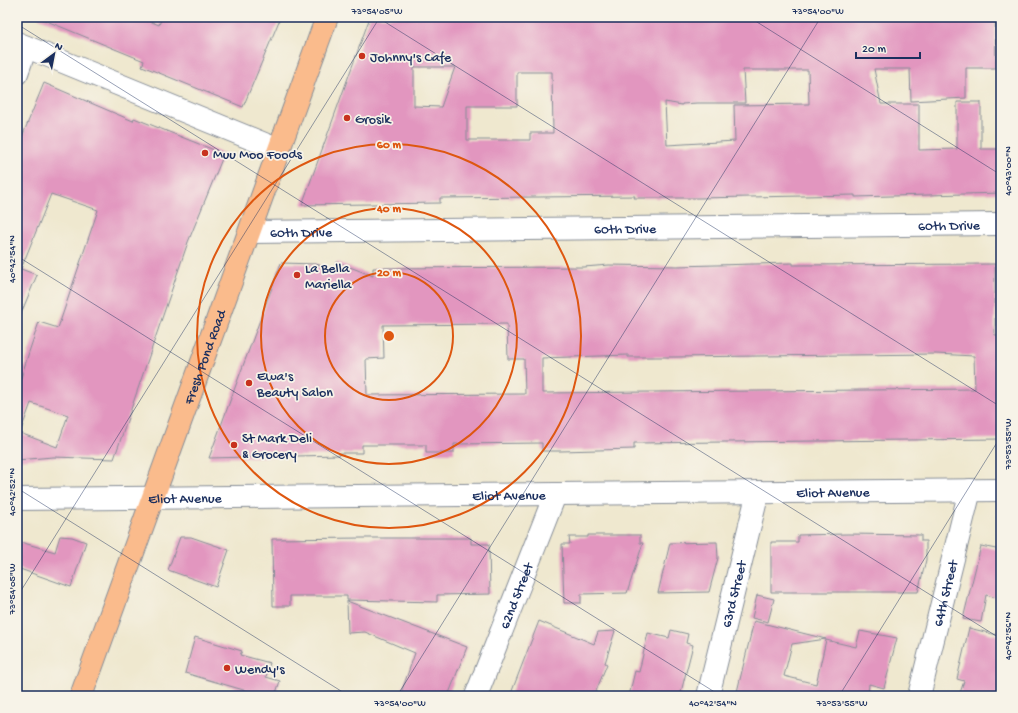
<svg xmlns="http://www.w3.org/2000/svg" width="1018" height="713" viewBox="0 0 1018 713" font-family="'Gochi Hand',sans-serif">
	<rect width="100%" height="100%" fill="#f7f3e8"/>
	<filter id="ink" filterUnits="userSpaceOnUse"><feTurbulence type="fractalNoise" baseFrequency=".025" numOctaves="2"/><feDisplacementMap in="SourceGraphic" scale="8" xChannelSelector="R" yChannelSelector="G"/><feConvolveMatrix kernelMatrix="1 2 1 2 8 2 1 2 1" color-interpolation-filters="sRGB"/></filter>
	<filter id="wash" filterUnits="userSpaceOnUse"><feTurbulence type="fractalNoise" baseFrequency=".012" numOctaves="4" result="noise"/><feDisplacementMap in="SourceGraphic" scale="16" xChannelSelector="R" yChannelSelector="G"/><feGaussianBlur stdDeviation="0.9" result="paint"/><feColorMatrix in="noise" values="0 0 0 0 0 0 0 0 0 0 0 0 0 0 0 0 0 1.4 0 .05"/><feComposite in="paint" operator="in"/></filter>
	<g filter="url(#wash)">
		<rect width="100%" height="100%" fill="#efe8cf"/>
		<g id="blocks">
			<path fill="#e296bf" fill-rule="evenodd" d="M37,17h103l19,8 3,-8h106l11,4 -36,86 -101,-41 2,-5z
				M370,17h625l1,51h-30v30l-55,3 -1,-32h-36l7,35h38v46l38,-1v-47h24v47h20v44l-146,4v-2l-157,3h-64l1,-2 -195,2v5l-138,2zM414,67h41l-14,40 -27,-1zM743,70h65l1,34 -75,1 1,36 -68,4 -2,-43 17,3v-1l15,-1h48zM517,72h35l1,61h-23v7h-63v-34h50z
				M44,83l89,38 1,-3 90,36 -36,88 -74,217 -61,-2 -36,3v-69l12,-39 10,-30 19,6 40,-118 -47,-16 -30,75 16,6 -20,48v-174zM31,403l37,12 -11,32 -37,-14z
				M337,262l36,14v-8l211,-1 25,-2 68,1 116,-3v2l202,-1v71h6v104l-367,4v6l-73,2h-19v-8l-88,1v9h-28v-8h-64v8h-22v2l-131,3 72,-195 35,1 18,6zM507,324l1,35h16l1,35 -158,1 -1,-36 18,-1 -1,-33zM936,354l38,2 1,33 -433,4v-35l86,-3v2h45z
				M848,534l73,1v6h5v19l-8,32h-147v-50h27v-7z
				M588,535h52v8h3l-16,50 -46,1v9h-17l-2,-59h8l-1,-7h19z
				M60,536l12,1 14,5 -15,45 -54,-19v-27l38,11z
				M180,537h11l38,13 -13,37 -48,-17z
				M362,538h109v6h18l1,50 -53,1v7l-90,-2v-4h-57v10h-17l-1,-67z
				M717,542l1,16 -9,34 -51,1 12,-50z
				M981,546l20,4v49l-15,-4 -5,27 -18,-3z
				M757,595l17,4 -6,23 -16,-4z
				M347,601l120,46 -19,49h-48l15,-43 -50,-21 -17,1z
				M539,621l55,23 4,-12 17,-1 -10,32 2,1 -13,32h-84z
				M754,621l72,18 -34,5 -8,32 32,8 10,-44 30,7 4,-16 37,7 -13,50 -15,-4 -1,12h-132z
				M969,628l32,8v44l-4,16h-38l5,-15 -7,-2z
				M671,630l17,4 -2,9 7,2 -13,51h-51l6,-25 4,1 9,-39 21,5z
				M195,637l47,14 -2,4 30,8 -4,14 14,4 -5,15h-11l-79,-23z"/>
		</g>
	</g>
	<g filter="url(#ink)">
		<use href="#blocks" fill-opacity="0" stroke="#858c96" stroke-width="1"/>
		<g fill="none" stroke-linecap="round" stroke-linejoin="round">
			<defs>
				<g id="minor">
					<path d="M17,43l262,107"/>
					<path d="M17,73l9,-26"/>
					<path id="s1" d="M250,232l751,-8"/>
					<path id="s2" d="M17,499l984,-9"/>
					<path id="s3" d="M476,696l79,-201"/>
					<path id="s4" d="M708,696l50,-204"/>
					<path id="s5" d="M919,696l51,-206"/>
				</g>
				<g id="major">
					<path id="s6" d="M81,696l246,-679"/>
				</g>
			</defs>
			<use href="#minor" stroke="#858c96" stroke-width="24"/>
			<use href="#major" stroke="#858c96" stroke-width="24"/>
			<use href="#minor" stroke="#fff" stroke-width="22"/>
			<use href="#major" stroke="#fabb8c" stroke-width="22"/>
		</g>
	</g>
	<path fill="none" stroke="#1b2f5e" stroke-width="1" stroke-opacity="0.45" d="M377,17l624,390M749,17l252,158M17,24l984,615M17,256l704,440M17,488l332,208M17,597l363,-580M397,696l424,-679M839,696l162,-260"/>
	<g fill="none" stroke="#de5710" stroke-width="2">
		<circle cx="389" cy="336" r="64"/>
		<circle cx="389" cy="336" r="128"/>
		<circle cx="389" cy="336" r="192"/>
	</g>
	<g fill="#c8321e" stroke="#f7f3e8" stroke-width="1.5">
		<circle cx="362" cy="56" r="4"/>
		<circle cx="347" cy="118" r="4"/>
		<circle cx="205" cy="153" r="4"/>
		<circle cx="297" cy="275" r="4"/>
		<circle cx="249" cy="383" r="4"/>
		<circle cx="234" cy="445" r="4"/>
		<circle cx="227" cy="668" r="4"/>
	</g>
	<g text-anchor="middle" stroke-width="3.5" stroke-linejoin="round" paint-order="stroke">
		<g font-size="14" fill="#1b2f5e" stroke="#f7f3e8" text-anchor="start">
			<text x="370" y="61">Johnny's Cafe</text>
			<text x="355" y="123">Grosik</text>
			<text x="213" y="158">Muu Moo Foods</text>
			<text x="305" y="272">La Bella<tspan x="305" dy="16">Mariella</tspan></text>
			<text x="257" y="380">Ewa's<tspan x="257" dy="16">Beauty Salon</tspan></text>
			<text x="242" y="442">St Mark Deli<tspan x="242" dy="16">&amp; Grocery</tspan></text>
			<text x="235" y="673">Wendy's</text>
		</g>
		<g font-size="14" fill="#1b2f5e" stroke="#f7f3e8">
			<text dy="5" stroke="none"><textPath href="#s1" startOffset="699">60th Drive</textPath></text>
			<text dy="5" stroke="none"><textPath href="#s1" startOffset="375">60th Drive</textPath></text>
			<text dy="5" stroke="none"><textPath href="#s1" startOffset="51">60th Drive</textPath></text>
			<text dy="5" stroke="none"><textPath href="#s6" startOffset="361">Fresh Pond Road</textPath></text>
			<text dy="5" stroke="none"><textPath href="#s2" startOffset="816">Eliot Avenue</textPath></text>
			<text dy="5" stroke="none"><textPath href="#s2" startOffset="492">Eliot Avenue</textPath></text>
			<text dy="5" stroke="none"><textPath href="#s2" startOffset="168">Eliot Avenue</textPath></text>
			<text dy="5" stroke="none"><textPath href="#s5" startOffset="106">64th Street</textPath></text>
			<text dy="5" stroke="none"><textPath href="#s4" startOffset="105">63rd Street</textPath></text>
			<text dy="5" stroke="none"><textPath href="#s3" startOffset="108">62nd Street</textPath></text>
		</g>
	</g>
	<circle cx="389" cy="336" r="6" fill="#de5710" stroke="#f7f3e8" stroke-width="2"/>
	<g font-size="12" text-anchor="middle" font-weight="bold" fill="#de5710" stroke="#f7f3e8" stroke-width="3.5" stroke-linejoin="round" paint-order="stroke">
		<text x="389" y="148">60 m</text>
		<text x="389" y="212">40 m</text>
		<text x="389" y="276">20 m</text>
	</g>
	<rect width="1018" height="713" fill="none" stroke="#f7f3e8" stroke-width="44"/>
	<g transform="translate(54 54) rotate(32)" stroke="#f7f3e8" stroke-width="3" paint-order="stroke">
	<path d="M0-3L7 15L0 10L-7 15Z" fill="#1b2f5e"/>
	<text y="-6" font-size="11" font-weight="bold" text-anchor="middle" fill="#1b2f5e">N</text>
	</g>
	<path d="M856 52v6h64v-6" fill="none" stroke="#1b2f5e" stroke-width="2"/>
	<text x="862" y="52" font-size="12" fill="#1b2f5e" stroke="#f7f3e8" stroke-width="3" paint-order="stroke">20 m</text>
	<rect x="22" y="22" width="974" height="669" fill="none" stroke="#1b2f5e" stroke-width="1.5"/>
	<g font-size="10" text-anchor="middle" fill="#1b2f5e">
		<text x="377" y="14">73°54'05"W</text>
		<text x="818" y="14">73°54'00"W</text>
		<text transform="translate(1007 171) rotate(-90)" y="4">40°43'00"N</text>
		<text transform="translate(11 259) rotate(-90)" y="4">40°42'54"N</text>
		<text transform="translate(1007 444) rotate(-90)" y="4">73°53'55"W</text>
		<text transform="translate(11 492) rotate(-90)" y="4">40°42'52"N</text>
		<text transform="translate(11 589) rotate(-90)" y="4">73°54'05"W</text>
		<text transform="translate(1007 636) rotate(-90)" y="4">40°42'56"N</text>
		<text x="400" y="706">73°54'00"W</text>
		<text x="713" y="706">40°42'54"N</text>
		<text x="842" y="706">73°53'55"W</text>
	</g>
</svg>
